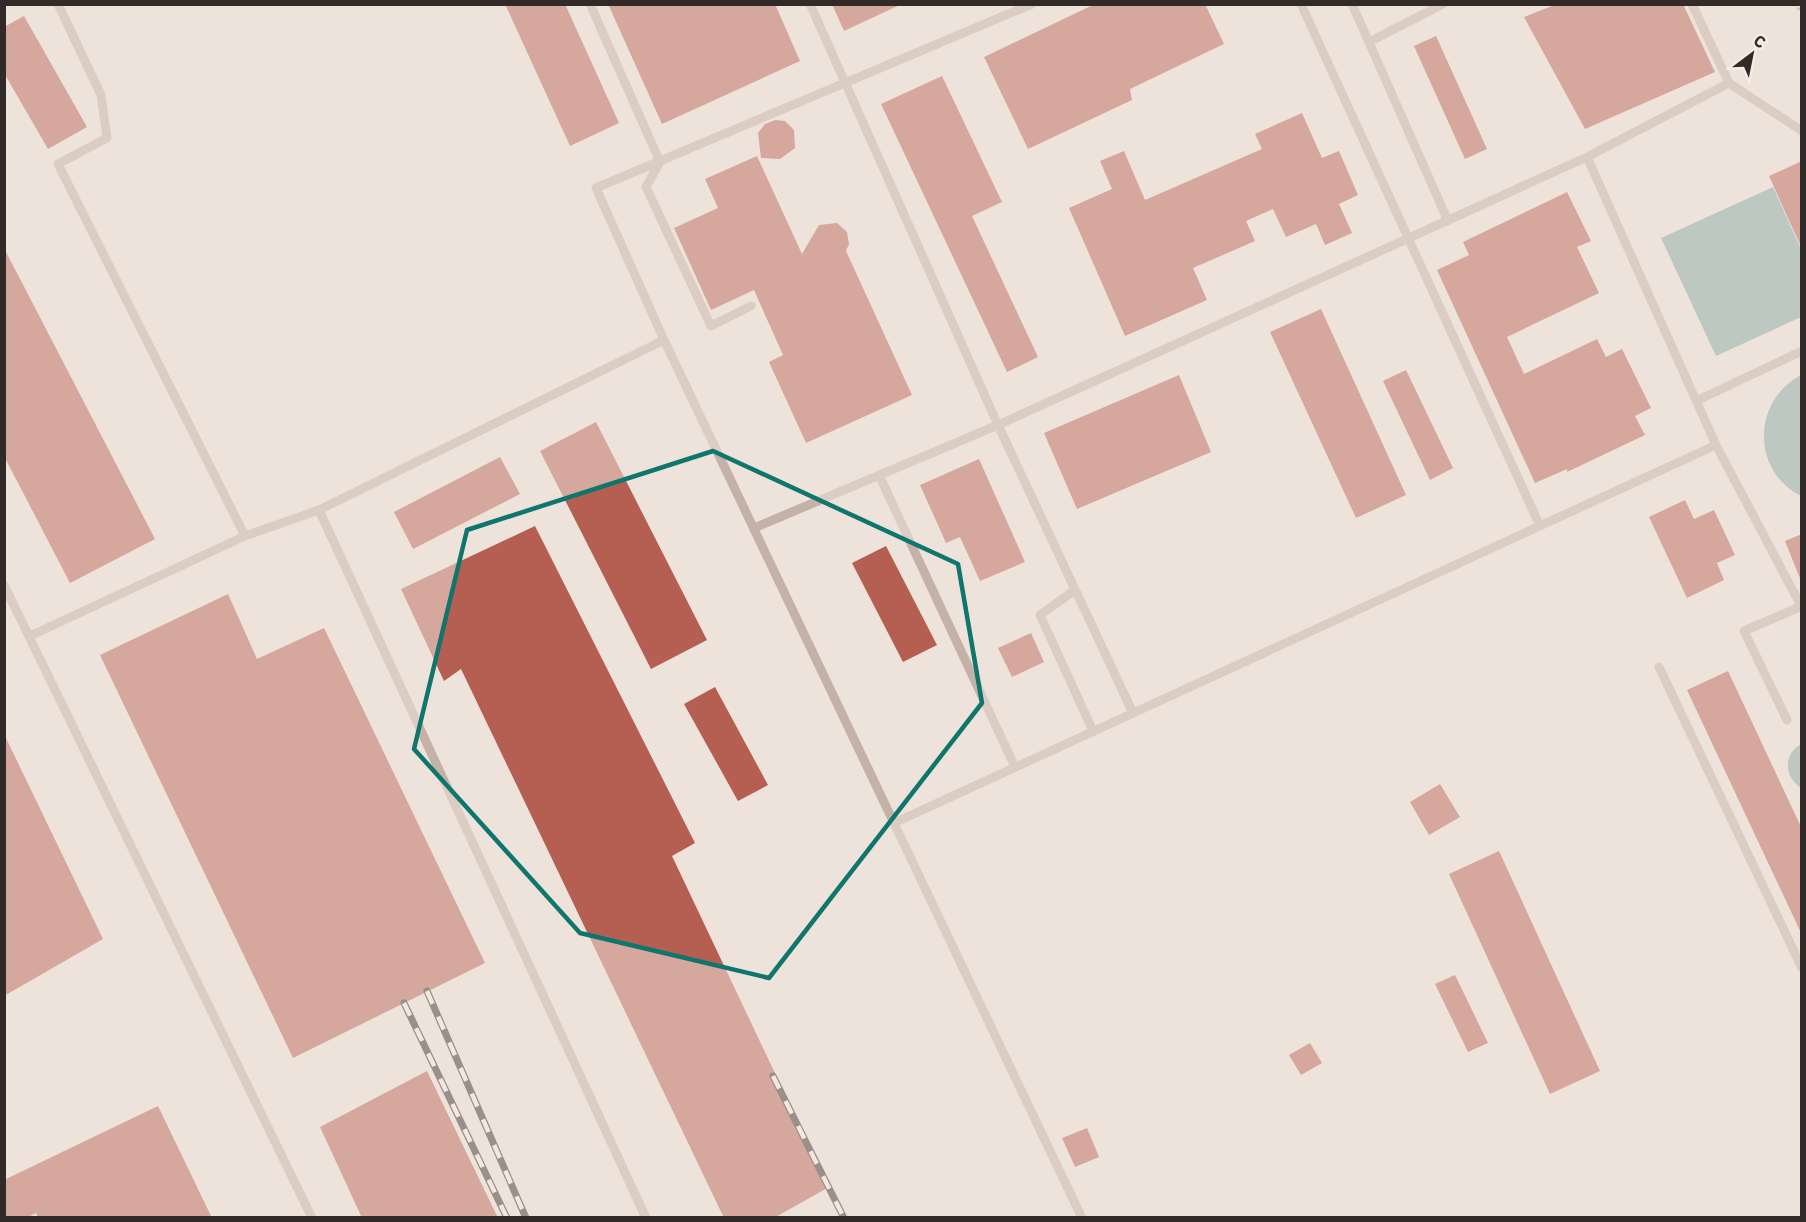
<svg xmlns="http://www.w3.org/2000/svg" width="1806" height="1222" viewBox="0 0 1806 1222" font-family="'IBM Plex Sans',sans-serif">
	<rect width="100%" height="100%" fill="#eee3db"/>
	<path fill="#7ea7a3" d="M1773,187l28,62v68l-85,39 -55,-118z
		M1801,375v121c-50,-25 -49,-95 0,-121z
		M1801,744v44c-17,-11 -18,-34 0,-44z"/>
	<path fill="#b55e52" d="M505,4h60l54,119 -49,23z
		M608,4h167l25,57 -138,63z
		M832,4h70l-58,27z
		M1095,4h110l19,40 -94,45 2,11 -104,49 -44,-92z
		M1557,4h126l32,68 -130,57 -61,-112z
		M24,16l63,111 -39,22 -44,-76v-46z
		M1436,36l51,113 -22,10 -51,-113z
		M942,76l60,126 -30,14 66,141 -31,15 -126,-268z
		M1302,113l20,45 17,-7 19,44 -19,9 13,29 -27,12 -9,-21 -30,13 -13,-28 -27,12 9,20 -62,27 14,32 -82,36 -56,-128 43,-19 -12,-28 24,-10 21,49 117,-51 -7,-15z
		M775,120l10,1 9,9 1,18 -15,11 -19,-1 -3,-25 7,-9z
		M757,156l45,98 17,-29 18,-2 10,9 2,12 -3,7 66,144 -106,48 -37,-81 14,-7 -29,-65 -43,20 -37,-82 44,-20 -13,-29z
		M1802,161v88l-33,-73z
		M1567,192l24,49 -14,6 22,46 -92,44 17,37 73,-35 9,18 16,-8 29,59 -16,8 10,19 -78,37v-3l-32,14 -98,-213 32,-15 -6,-13z
		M4,248l151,291 -85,44 -66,-127z
		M1321,309l85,186 -50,23 -86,-186z
		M1406,370l47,98 -23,12 -47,-99z
		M1179,375l32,77 -134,57 -33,-76z
		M596,422l111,218 -56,29 -111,-218z
		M500,457l20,37 -107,55 -19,-37z
		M979,459l46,103 -45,19 -20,-44 -14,6 -26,-58z
		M1685,500l9,19 20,-9 21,45 -18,8 7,17 -37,18 -38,-81z
		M535,526l160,317 -23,13 157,331 -55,31h-50l-263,-549 -17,12 -43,-92z
		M1802,534v47h-1l-16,-40z
		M886,546l51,99 -34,17 -51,-99z
		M228,594l29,65 67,-31 161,335 -192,95 -193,-403z
		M1031,633l13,29 -32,15 -14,-29z
		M1728,671l74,158v106l-115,-245z
		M715,687l53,98 -30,16 -54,-97z
		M4,734l99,205 -99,57z
		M1440,784l20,33 -31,18 -19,-33z
		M1499,851l101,220 -50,23 -101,-220z
		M1455,975l33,68 -20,9 -33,-68z
		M1310,1043l12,20 -21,12 -12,-20z
		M427,1071l71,147h-136l-42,-91z
		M158,1106l54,112h-174l-2,-5 -10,5h-22v-38z
		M1087,1128l12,29 -24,10 -13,-29z"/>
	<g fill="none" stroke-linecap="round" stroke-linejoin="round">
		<path stroke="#b09c93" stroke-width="3" stroke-dasharray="3 3" stroke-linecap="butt" d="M1793,4l9,8"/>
		<path stroke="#c4b2a9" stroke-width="9" d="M58,4l43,91 6,43 -49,26 187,372
			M590,4l70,158 -14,25 65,139 40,-20
			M810,4l188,421 589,-268
			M1301,4l239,522
			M1352,4l96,217
			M1692,4l37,79
			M1369,42l74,-38
			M664,340l-68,-152 436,-184
			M1696,401l106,-50
			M1716,445l85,161
			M879,475l136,292
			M319,510l327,708
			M754,528l244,-103 135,288
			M4,585l308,633
			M1075,590l-35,25 53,116
			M30,636l215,-100 74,-26 345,-170 418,878
			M1659,667l143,301
			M1787,720l-43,-89 58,-25
			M894,823l822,-378 -129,-288 142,-74 73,48"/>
		<defs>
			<path id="rail" d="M427,991l99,227
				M404,1003l103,215
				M773,1076l71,142"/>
		</defs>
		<use href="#rail" stroke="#322a28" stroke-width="7"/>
		<use href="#rail" stroke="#f6ede7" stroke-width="4.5" stroke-dasharray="14" stroke-linecap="butt"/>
	</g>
	<path d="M0 0H1806V1222H0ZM713,451l245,113 24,139 -213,275 -189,-45 -166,-184 53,-219z" fill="#eee3db" fill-opacity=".55" fill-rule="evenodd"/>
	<path fill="none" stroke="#0f766e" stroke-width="4.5" stroke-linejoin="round" d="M713,451l245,113 24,139 -213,275 -189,-45 -166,-184 53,-219z"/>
	<rect width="1806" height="1222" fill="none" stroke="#322a28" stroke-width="12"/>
	<g transform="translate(1752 54) rotate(32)" stroke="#f6ede7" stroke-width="4.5" paint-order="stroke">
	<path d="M0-4.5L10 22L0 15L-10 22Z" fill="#322a28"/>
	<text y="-9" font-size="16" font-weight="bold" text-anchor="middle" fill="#322a28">С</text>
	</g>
</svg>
